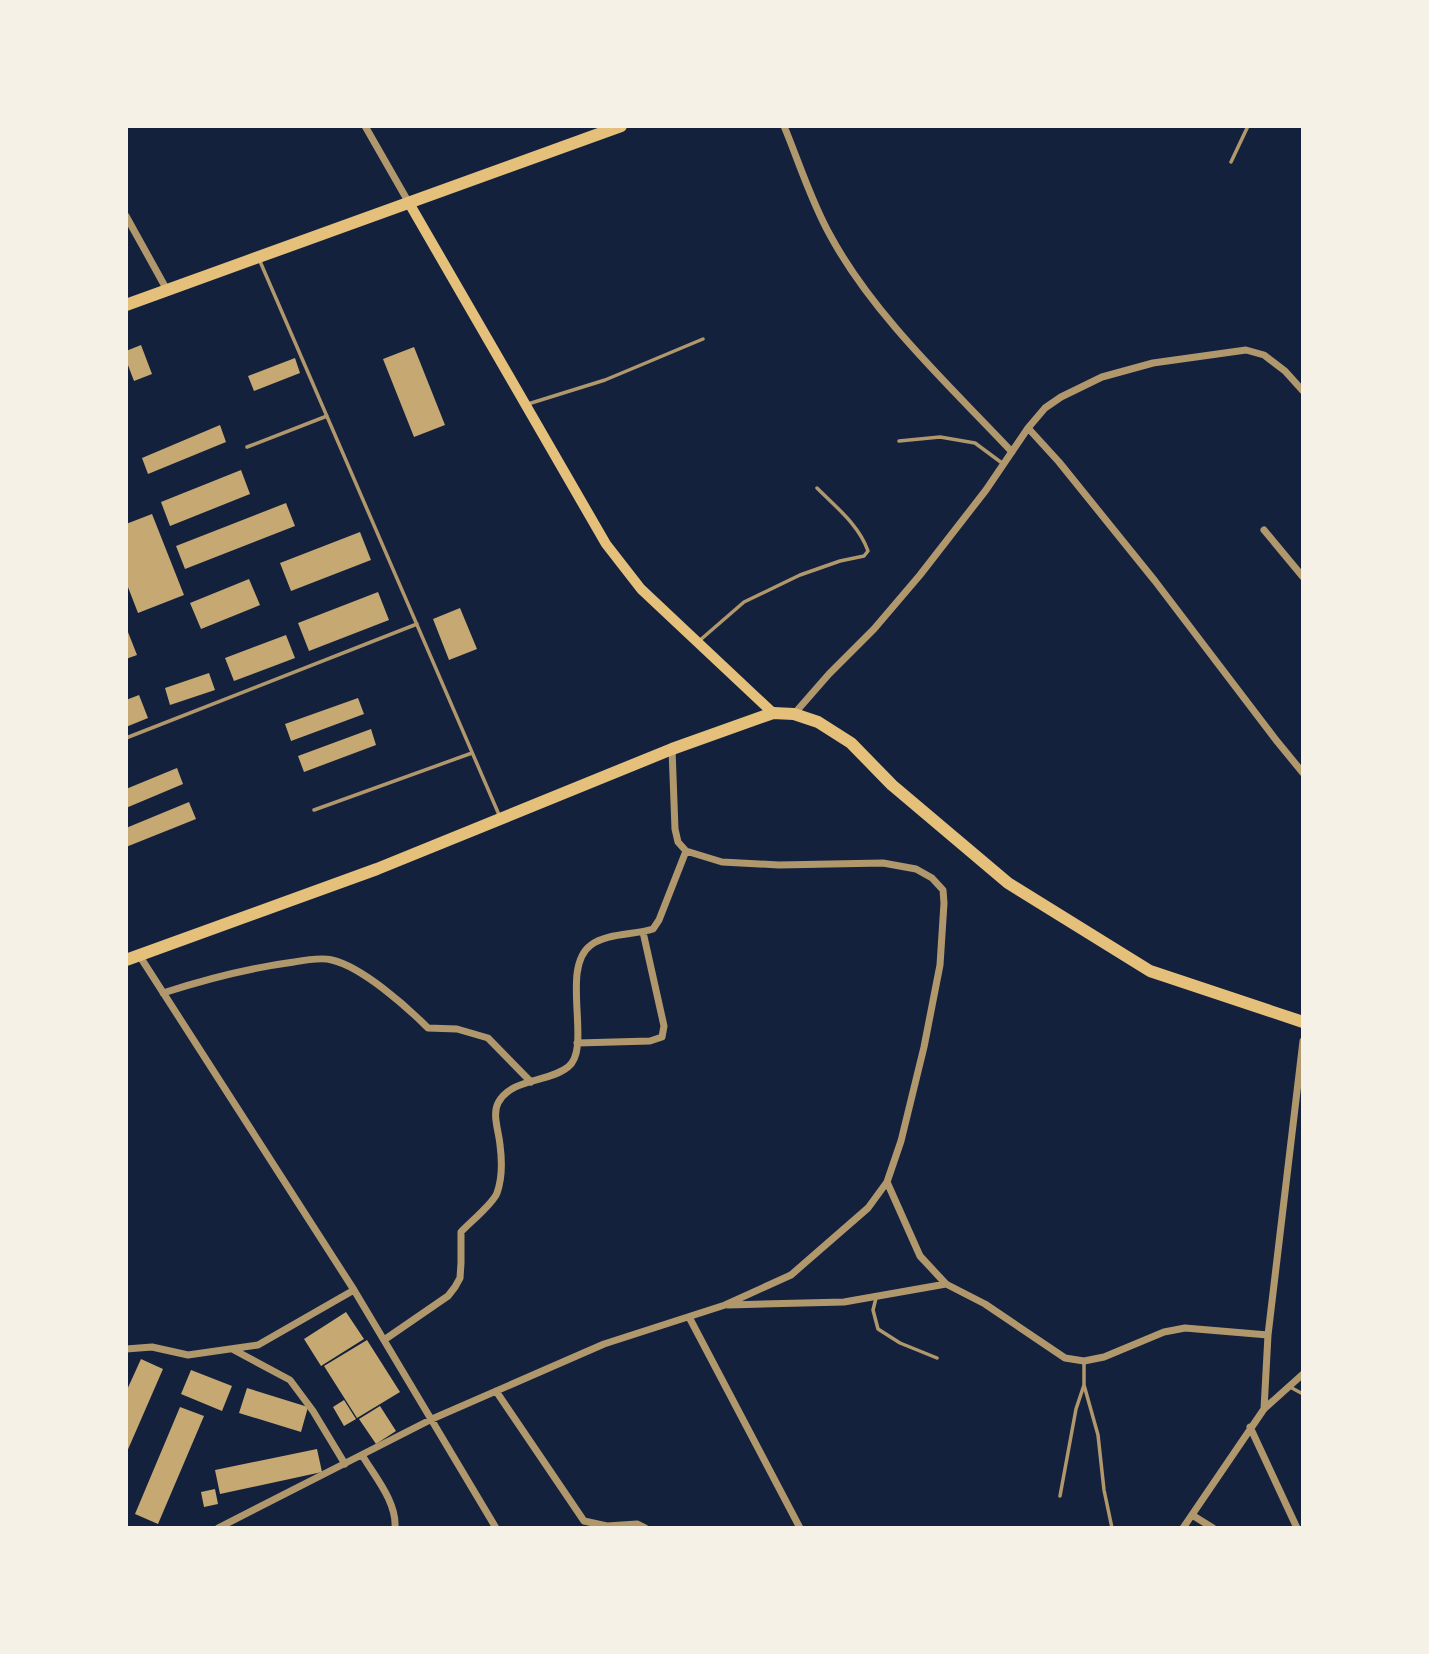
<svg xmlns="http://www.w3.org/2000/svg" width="1429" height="1654" viewBox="0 0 1429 1654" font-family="Inter,sans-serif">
	<rect width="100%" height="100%" fill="#14213d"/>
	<path fill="#c6a872" d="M141,345l11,29 -18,7 -8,-21v-9z
		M414,347l31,78 -31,12 -31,-78z
		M295,358l5,15 -46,18 -6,-15z
		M220,425l6,17 -78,32 -6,-16z
		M241,470l9,24 -80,32 -9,-24z
		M286,503l9,23 -110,43 -9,-23z
		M152,514l32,81 -46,18 -12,-31v-58z
		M360,532l11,28 -80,31 -11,-28z
		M249,579l11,26 -59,24 -11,-26z
		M378,592l11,28 -80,31 -11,-28z
		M460,608l17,41 -28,11 -16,-41z
		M126,627l11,28 -11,4z
		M286,635l9,23 -61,23 -9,-23z
		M209,673l6,17 -45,15 -5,-17z
		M139,695l9,23 -22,9v-27z
		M358,698l6,16 -73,27 -6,-17z
		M371,729l5,16 -72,27 -6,-16z
		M177,768l6,16 -57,24v-19z
		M189,802l7,17 -70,28v-19z
		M346,1312l18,27 -43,27 -17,-27z
		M367,1340l33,52 -43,26 -33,-52z
		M141,1359l22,10 -37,85v-62z
		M191,1370l41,16 -10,25 -41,-17z
		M247,1388l61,19 -7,25 -62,-19z
		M344,1400l12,19 -12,7 -11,-19z
		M380,1406l16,25 -20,13 -17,-25z
		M180,1407l24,9 -46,108 -23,-10z
		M317,1449l5,23 -102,22 -5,-24z
		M215,1489l3,15 -14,3 -3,-15z"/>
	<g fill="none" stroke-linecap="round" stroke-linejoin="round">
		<path stroke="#b1986c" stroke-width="3.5" d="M1231,162l17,-36
			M259,259l241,558
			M528,404l77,-24 98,-41
			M899,441l41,-4 35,6 27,20
			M247,447l80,-31
			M699,641l45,-39 56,-27 40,-14 24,-5 4,-5c-9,-26 -32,-44 -51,-63
			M126,738l291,-114
			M314,810l158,-57
			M876,1298l-3,12 5,19 22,14 37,15
			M1084,1385l14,50 6,55 8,38
			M1290,1387l13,7
			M1060,1496l16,-87 8,-24v-24"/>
		<path stroke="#b1986c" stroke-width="7" d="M365,126l44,77
			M784,126c15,36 27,75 46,109 43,80 120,151 182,217
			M126,216l41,74
			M1028,428l31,34 96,119 121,159 27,33
			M1264,530l39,47
			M794,714l35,-40 45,-45 46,-54 66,-85 42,-62 17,-20 16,-11 41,-20 51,-14 93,-13 18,5 21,16 18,20
			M139,955l215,335 142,238
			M163,993c43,-14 86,-25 131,-31 11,-2 27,-5 38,-2 30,7 74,46 96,68l29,1 31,9 43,44
			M577,1043l73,-2 12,-4 2,-11 -21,-94
			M887,1182l33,74 26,28 39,20 80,54 19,3 20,-4 60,-25 21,-4 83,7
			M728,1305l116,-3 102,-18
			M689,1317l111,211
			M384,1340l64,-44 7,-9 5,-9 1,-15v-31c8,-9 32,-28 36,-39 5,-14 5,-33 3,-48 -1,-13 -8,-30 -2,-42 13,-25 50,-20 70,-36 25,-19 -9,-99 23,-122 16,-12 43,-10 62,-16l6,-9 27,-69
			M126,1349l26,-2 36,8 70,-10 96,-55
			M234,1350l56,30 23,31 32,53
			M496,1391l88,130 23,5 30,-2 8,4
			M1264,1409l4,-74 35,-294
			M1250,1427l47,101
			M362,1455c13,22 35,47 33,73
			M1192,1515l21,13
			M218,1528l214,-109 172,-75 121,-39 66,-30 77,-67 19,-26 14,-41 23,-94 16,-82 4,-62 -1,-13 -11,-12 -16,-9 -33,-6 -104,2 -57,-3 -36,-11 -8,-9 -3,-13 -3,-80
			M1183,1528l81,-119 39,-35"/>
		<path stroke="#e5c07b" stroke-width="10" d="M409,203l197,341 35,45 132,124"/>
		<path stroke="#e5c07b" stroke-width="12" d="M126,960l251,-91 295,-120 101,-36 21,1 24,8 33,21 41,42 116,98 142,88 153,51"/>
		<path stroke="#e5c07b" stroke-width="12" d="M126,305l495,-179"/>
	</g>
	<rect width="1429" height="1654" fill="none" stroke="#f6f1e7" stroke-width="256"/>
</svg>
